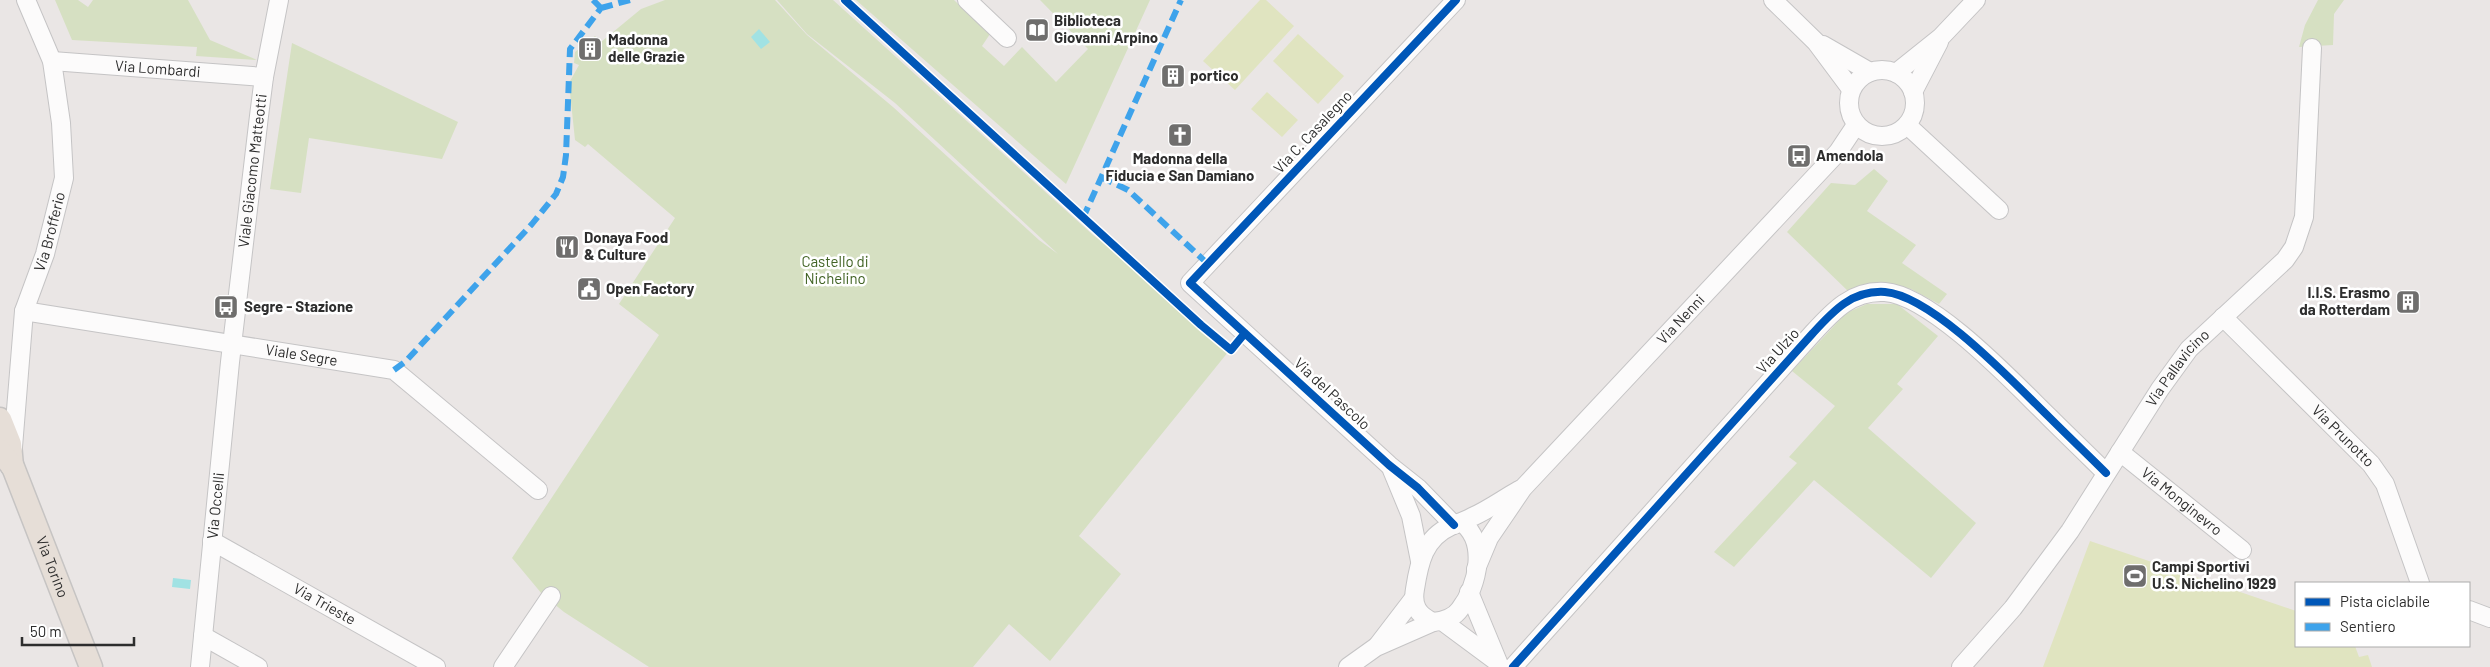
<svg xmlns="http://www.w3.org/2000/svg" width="2490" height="667" viewBox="0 0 2490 667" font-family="Barlow,sans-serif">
	<rect width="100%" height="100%" fill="#eae6e5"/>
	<path fill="#d6e0c2" d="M55,0h23l10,7 5,-7h95l22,40 47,20 -61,-4 1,-9 -125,-7z
		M665,0h110l32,35 86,72 146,133 19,14 -163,-151 -88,-69 -30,-34h56l260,235 140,111 -154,190 42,38 -71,87 -41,-37 -36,43h-324l-85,-55 -22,-18 -30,-36 147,-223 -40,-31 56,-86 -87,-74 -3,3 -10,-7 -6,-57 10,-18 -5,-2 1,-11 20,-16 6,6 40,-33z
		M856,0h98l36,34 -8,12 22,20 18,-19 34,35 32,-33 -48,-49h110l-84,184z
		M2318,0h26l-10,14 -1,31 -34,2 6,-22z
		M292,43l166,79 -16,37 -133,-21 -8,55 -31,-4z
		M1874,169l14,12 -21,30 49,34 -14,18 45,31 -8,10 -28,-15 -30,-7 -32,10 -62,-60 44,-49 24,2z
		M1867,304h30l41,32 -41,48 6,5 -35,39 108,95 -45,55 -117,-98 -80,87 -20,-15 83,-89 -8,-6 46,-51 -43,-35 54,-58z"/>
	<path fill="#e0e4c0" d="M1260,0h6l28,26 -59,64 -32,-29z
		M1298,34l46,42 -26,28 -45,-43z
		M1267,92l31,28 -16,17 -31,-28z
		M2090,541l206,70v35h59l4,11 9,-2 4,12h-329z"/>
	<path fill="#a1e2e3" d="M759,29l11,13 -9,7 -10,-12z
		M173,578l18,2 -1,9 -18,-2z"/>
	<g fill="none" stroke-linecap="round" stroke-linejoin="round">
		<defs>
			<g id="minor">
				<path d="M967,0l40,38"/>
				<path d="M1773,0l43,42 35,47"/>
				<path d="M1823,45l47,27"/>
				<path id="s1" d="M52,61l212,16"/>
				<circle cx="1882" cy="103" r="33"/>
				<path d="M1896,73l45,-36 35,-37"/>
				<path d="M1913,92l26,-50"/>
				<path d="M1907,125l92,85"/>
				<path id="s2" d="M24,311l370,59 144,120"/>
				<path id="s3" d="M2223,317l148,147 14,20 35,99"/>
				<path id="s4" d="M13,447l11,-136 21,-57 19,-76 -3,-55 -9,-62 -26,-61"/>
				<path id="s5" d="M2120,452l122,98"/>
				<path d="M1392,470l19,46 9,45"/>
				<path d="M1461,522c27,19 17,64 -1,87 -6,9 -17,12 -27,13 -15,-7 -21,-16 -18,-33 4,-26 9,-51 36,-63 7,-3 14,-5 21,-9 16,-7 31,-18 47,-27"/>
				<path d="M1454,525l-36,-37 -29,-23 -199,-182 266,-283"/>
				<path id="s6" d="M212,541l224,126"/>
				<path id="s7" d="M1476,569l13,-31 34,-50 315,-336 18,-27"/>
				<path d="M1469,592l31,75"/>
				<path d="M2469,610l21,8"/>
				<path d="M1442,621l54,40"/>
				<path d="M203,636l55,31"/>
				<path d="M1378,645l36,-47"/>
				<path id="s8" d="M200,667l30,-305 29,-246 5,-39 15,-77"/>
				<path d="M503,667l48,-71"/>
				<path d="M1348,667l28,-20 57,-25"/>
				<path d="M1513,667l300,-334c20,-22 39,-43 72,-41 48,4 130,92 164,125 19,19 38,37 57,56"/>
				<path id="s9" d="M1961,667l52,-59 57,-77 90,-142 29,-40 96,-89 9,-13 10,-30 8,-169"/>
			</g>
			<g id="major">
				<path d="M0,419l10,25 2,22"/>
				<path id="s10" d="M0,451l13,16 78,200"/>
			</g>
		</defs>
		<use href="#minor" stroke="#c5c4c5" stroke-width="20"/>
		<use href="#major" stroke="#c6c4c3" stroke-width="25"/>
		<use href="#minor" stroke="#fcfbfb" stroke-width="18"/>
		<use href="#major" stroke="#e6ded7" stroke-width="22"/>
		<path stroke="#3ea3eb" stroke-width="6" stroke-dasharray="12 6" stroke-linecap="butt" d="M593,0l8,8
			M601,8l29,-8
			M1101,177l27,13 80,74
			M1083,218l98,-218
			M394,370l12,-9 126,-137 24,-30 7,-17 3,-22 4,-106 31,-41"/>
		<defs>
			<path id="cycleway" d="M845,0l356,325 30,25 14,-17
				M1454,525l-36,-37 -29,-23 -199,-182 266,-283
				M1513,667l300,-334c20,-22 39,-43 72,-41 48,4 130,92 164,125 19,19 38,37 57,56"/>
		</defs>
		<use href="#cycleway" stroke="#fff" stroke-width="11"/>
		<use href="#cycleway" stroke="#0057b8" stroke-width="8"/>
	</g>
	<defs>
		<symbol id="library-square" viewBox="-11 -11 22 22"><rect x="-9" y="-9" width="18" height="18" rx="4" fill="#6f6e6d" stroke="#fff"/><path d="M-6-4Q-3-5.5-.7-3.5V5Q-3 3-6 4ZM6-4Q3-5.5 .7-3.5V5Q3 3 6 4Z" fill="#fff"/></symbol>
		<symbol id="building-square" viewBox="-11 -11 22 22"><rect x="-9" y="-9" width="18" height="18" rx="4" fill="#6f6e6d" stroke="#fff"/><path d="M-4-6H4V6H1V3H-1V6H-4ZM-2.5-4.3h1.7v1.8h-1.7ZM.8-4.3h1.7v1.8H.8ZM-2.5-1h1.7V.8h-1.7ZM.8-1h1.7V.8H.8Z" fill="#fff"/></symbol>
		<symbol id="church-square" viewBox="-11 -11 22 22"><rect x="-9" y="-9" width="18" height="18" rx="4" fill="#6f6e6d" stroke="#fff"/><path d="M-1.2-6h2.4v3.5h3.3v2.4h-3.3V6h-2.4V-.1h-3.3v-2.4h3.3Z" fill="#fff"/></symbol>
		<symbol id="bus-square" viewBox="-11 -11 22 22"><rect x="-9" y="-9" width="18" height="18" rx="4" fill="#6f6e6d" stroke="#fff"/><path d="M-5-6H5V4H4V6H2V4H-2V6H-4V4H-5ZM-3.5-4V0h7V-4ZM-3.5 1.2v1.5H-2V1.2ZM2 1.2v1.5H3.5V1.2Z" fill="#fff"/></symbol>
		<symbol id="restaurant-square" viewBox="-11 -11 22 22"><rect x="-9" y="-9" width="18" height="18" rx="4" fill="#6f6e6d" stroke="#fff"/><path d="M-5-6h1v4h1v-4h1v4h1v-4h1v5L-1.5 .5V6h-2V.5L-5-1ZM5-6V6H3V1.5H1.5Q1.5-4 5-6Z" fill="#fff"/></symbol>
		<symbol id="civic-square" viewBox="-11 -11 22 22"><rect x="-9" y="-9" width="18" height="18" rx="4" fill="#6f6e6d" stroke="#fff"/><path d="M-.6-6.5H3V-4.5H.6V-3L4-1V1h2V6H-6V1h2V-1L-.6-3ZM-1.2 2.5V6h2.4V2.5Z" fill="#fff"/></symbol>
		<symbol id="stadium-square" viewBox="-11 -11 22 22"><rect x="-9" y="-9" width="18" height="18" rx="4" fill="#6f6e6d" stroke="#fff"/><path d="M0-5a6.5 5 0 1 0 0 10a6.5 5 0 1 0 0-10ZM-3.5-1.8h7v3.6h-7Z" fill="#fff"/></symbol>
	</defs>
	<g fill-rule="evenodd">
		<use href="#library-square" x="1023" y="16" width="28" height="28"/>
		<use href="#building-square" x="576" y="35" width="28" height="28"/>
		<use href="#building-square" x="1159" y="62" width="28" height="28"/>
		<use href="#church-square" x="1166" y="121" width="28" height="28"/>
		<use href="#bus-square" x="1785" y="142" width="28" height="28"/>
		<use href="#restaurant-square" x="553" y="233" width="28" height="28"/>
		<use href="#civic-square" x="575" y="275" width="28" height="28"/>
		<use href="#building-square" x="2394" y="288" width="28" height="28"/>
		<use href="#bus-square" x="212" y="293" width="28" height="28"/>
		<use href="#stadium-square" x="2121" y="562" width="28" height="28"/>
	</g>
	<g text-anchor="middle" stroke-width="5" stroke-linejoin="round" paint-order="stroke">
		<g font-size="15" font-weight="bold" fill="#2d2d2d" stroke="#fff" text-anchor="start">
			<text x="1054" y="26">Biblioteca<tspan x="1054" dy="17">Giovanni Arpino</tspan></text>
			<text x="608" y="45">Madonna<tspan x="608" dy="17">delle Grazie</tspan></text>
			<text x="1190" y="81">portico</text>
			<text x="1816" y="161">Amendola</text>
			<text x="1180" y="164" text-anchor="middle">Madonna della<tspan x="1180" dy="17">Fiducia e San Damiano</tspan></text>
			<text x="584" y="243">Donaya Food<tspan x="584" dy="17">&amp; Culture</tspan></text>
			<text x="606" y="294">Open Factory</text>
			<text x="2390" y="298" text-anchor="end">I.I.S. Erasmo<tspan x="2390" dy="17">da Rotterdam</tspan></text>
			<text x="244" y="312">Segre - Stazione</text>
			<text x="2152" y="572">Campi Sportivi<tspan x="2152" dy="17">U.S. Nichelino 1929</tspan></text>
		</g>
		<g font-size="15" fill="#2d2d2d" stroke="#fff">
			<text dy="5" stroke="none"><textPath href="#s1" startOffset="106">Via Lombardi</textPath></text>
			<text transform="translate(1313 132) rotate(-47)" y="5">Via C. Casalegno</text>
			<text dy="5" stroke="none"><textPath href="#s8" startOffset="499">Viale Giacomo Matteotti</textPath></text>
			<text dy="5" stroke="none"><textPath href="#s4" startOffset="220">Via Brofferio</textPath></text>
			<text dy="5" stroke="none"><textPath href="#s7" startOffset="325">Via Nenni</textPath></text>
			<text transform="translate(1778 351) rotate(-48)" y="5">Via Ulzio</text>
			<text dy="5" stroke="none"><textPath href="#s2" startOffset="281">Viale Segre</textPath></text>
			<text dy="5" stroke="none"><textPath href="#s9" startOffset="370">Via Pallavicino</textPath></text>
			<text transform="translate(1332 394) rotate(43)" y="5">Via del Pascolo</text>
			<text dy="5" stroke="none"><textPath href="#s3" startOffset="169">Via Prunotto</textPath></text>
			<text dy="5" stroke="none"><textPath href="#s5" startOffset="79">Via Monginevro</textPath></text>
			<text dy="5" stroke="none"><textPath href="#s8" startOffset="162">Via Occelli</textPath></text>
			<text dy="5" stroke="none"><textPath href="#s10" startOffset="128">Via Torino</textPath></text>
			<text dy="5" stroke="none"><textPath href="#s6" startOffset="129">Via Trieste</textPath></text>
		</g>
		<g font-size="15" fill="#416324" stroke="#fff">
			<text x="835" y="267">Castello di<tspan x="835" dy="17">Nichelino</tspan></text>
		</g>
	</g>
	<rect x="2295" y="582" width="175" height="65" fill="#ffffff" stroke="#ababab"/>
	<rect x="2305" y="598" width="25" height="8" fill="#0057b8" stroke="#ababab"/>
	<text x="2340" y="607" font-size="15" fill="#2d2d2d">Pista ciclabile</text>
	<rect x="2305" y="623" width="25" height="8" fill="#3ea3eb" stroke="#ababab"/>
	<text x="2340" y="632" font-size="15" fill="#2d2d2d">Sentiero</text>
	<path d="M22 637v8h112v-8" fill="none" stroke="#2d2d2d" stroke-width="2.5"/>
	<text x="30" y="637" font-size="15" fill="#2d2d2d" stroke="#ffffff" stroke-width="4" paint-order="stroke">50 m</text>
</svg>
